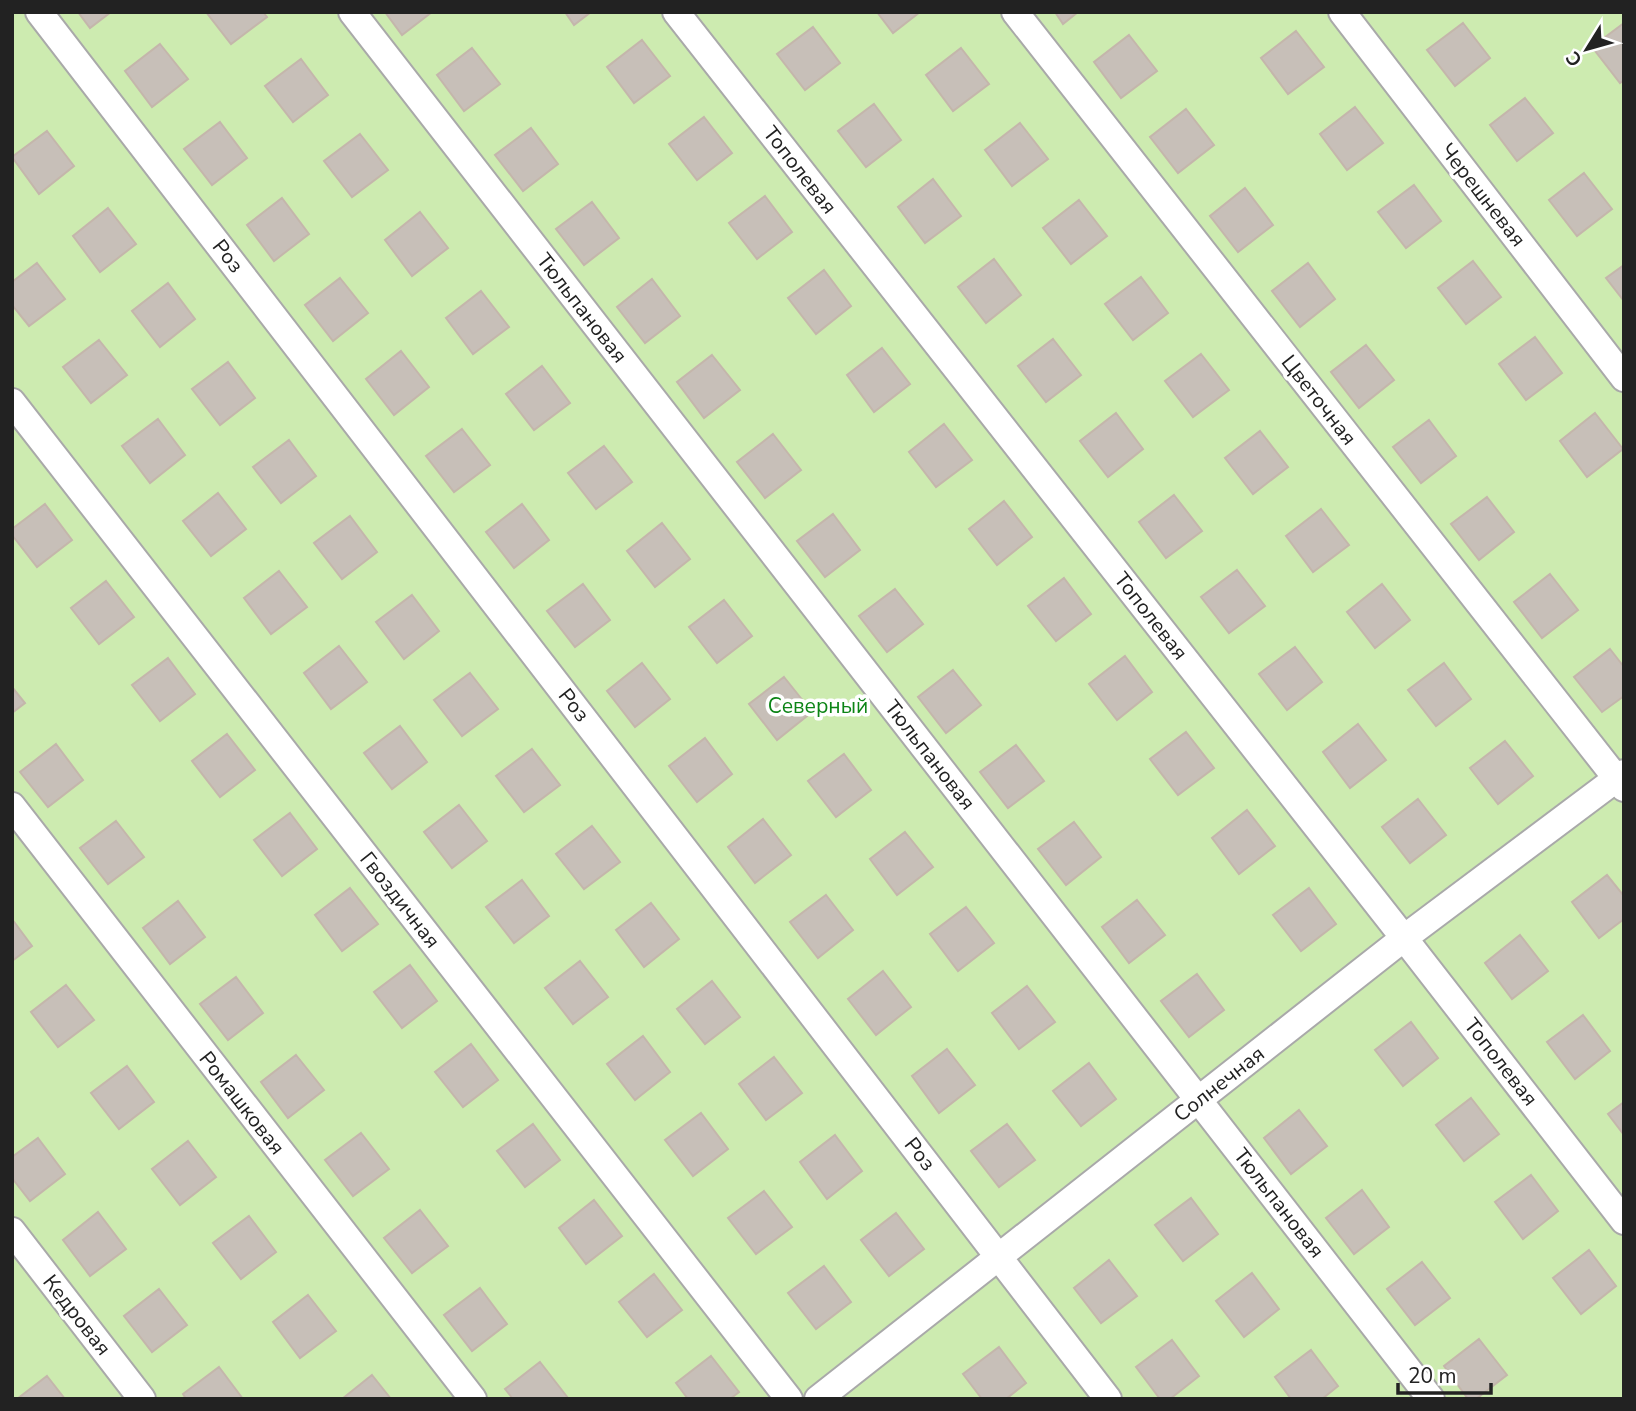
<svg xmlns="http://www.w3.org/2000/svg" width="1636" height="1411" viewBox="0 0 1636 1411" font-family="'Nunito Sans',sans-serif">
	<rect width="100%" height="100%" fill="#f2efe9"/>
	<path fill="#cdebb0" d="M12,12h1612v1387h-1612z"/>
	<path fill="#c7bfb8" stroke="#c4b6ab" stroke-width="2" d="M78,12h33l-21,16z
		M206,12h57l4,5 -36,27z
		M385,12h47l-30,23z
		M565,12h26l-17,13z
		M877,12h43l-27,21z
		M1055,12h23l-15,12z
		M1463,23l27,35 -35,28 -28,-36z
		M1624,23v57l-4,3 -28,-36z
		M813,27l27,36 -35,27 -28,-36z
		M1296,31l28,36 -36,27 -27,-36z
		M1129,35l28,36 -36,27 -27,-36z
		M642,40l28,36 -36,27 -27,-36z
		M160,44l28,35 -36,28 -27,-36z
		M472,48l28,36 -36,27 -27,-36z
		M961,48l28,36 -36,27 -27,-36z
		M301,59l27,36 -35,27 -28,-36z
		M1525,98l28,35 -36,28 -27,-36z
		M874,104l27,36 -35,27 -28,-36z
		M1355,107l28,36 -36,27 -27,-36z
		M1186,109l28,36 -36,28 -28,-36z
		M704,117l28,36 -35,27 -28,-36z
		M220,122l27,36 -35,27 -28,-36z
		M1020,123l28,36 -36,27 -27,-36z
		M531,128l27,36 -35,27 -28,-36z
		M47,131l27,35 -35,28 -27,-37z
		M360,134l28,36 -36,27 -28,-36z
		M1584,173l28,36 -35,27 -28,-36z
		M933,179l28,37 -36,27 -27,-36z
		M1414,185l27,36 -35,27 -28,-36z
		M1245,188l28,37 -35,27 -28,-36z
		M765,196l27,36 -35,27 -28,-36z
		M282,198l27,36 -35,27 -27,-36z
		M1079,200l28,36 -36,28 -28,-36z
		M592,202l27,36 -35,27 -28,-36z
		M108,208l28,36 -36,28 -27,-36z
		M420,212l28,36 -36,28 -27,-36z
		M994,259l27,36 -35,28 -28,-36z
		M1473,261l28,36 -35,27 -28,-36z
		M37,263l28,36 -36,27 -17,-21v-23z
		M1308,263l27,36 -35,28 -28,-36z
		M1624,265v36l-18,-23z
		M824,270l27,36 -35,28 -28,-36z
		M1141,277l27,36 -35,27 -28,-36z
		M340,278l28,35 -35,28 -28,-36z
		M652,279l28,37 -35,27 -28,-36z
		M168,283l27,36 -35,28 -28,-36z
		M481,291l28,36 -36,27 -27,-36z
		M1535,337l27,36 -36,27 -27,-36z
		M1053,339l28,36 -35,27 -28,-36z
		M99,340l28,35 -36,28 -28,-36z
		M1366,345l28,35 -35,28 -28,-36z
		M882,348l28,36 -36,28 -27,-37z
		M401,351l28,36 -35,28 -28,-36z
		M1201,354l28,36 -36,27 -28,-36z
		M712,355l28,35 -36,28 -27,-36z
		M228,362l27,36 -35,27 -28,-36z
		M542,366l28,37 -36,27 -28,-36z
		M1116,413l27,36 -35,28 -28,-36z
		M1595,413l28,36 -36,28 -27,-36z
		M158,419l27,36 -35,28 -28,-37z
		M1429,420l27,36 -35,27 -28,-36z
		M944,424l28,36 -36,27 -27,-35z
		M462,429l28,36 -36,27 -28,-36z
		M1260,431l28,36 -35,27 -28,-36z
		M773,434l28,36 -36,28 -28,-36z
		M289,440l27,36 -35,27 -28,-36z
		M604,446l28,36 -36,27 -28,-36z
		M218,493l28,36 -35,27 -28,-35z
		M1174,495l28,36 -36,27 -27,-36z
		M1487,497l27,35 -35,28 -28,-36z
		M1004,501l28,36 -35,28 -28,-36z
		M45,504l27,36 -35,27 -25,-32v-6z
		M522,504l27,36 -35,28 -28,-36z
		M1321,509l28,36 -36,27 -27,-36z
		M833,514l27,36 -35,27 -28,-36z
		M350,516l27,36 -35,27 -28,-36z
		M662,523l28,36 -35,28 -28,-36z
		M1237,570l28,36 -36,27 -28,-36z
		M279,571l28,36 -36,27 -27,-36z
		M1550,574l28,36 -36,28 -28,-36z
		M1064,578l27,36 -35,27 -28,-35z
		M106,581l28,36 -35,27 -28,-36z
		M583,584l27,36 -35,27 -28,-36z
		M1382,584l28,36 -35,28 -28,-36z
		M895,589l28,35 -36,28 -28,-36z
		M412,595l27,36 -35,28 -28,-37z
		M724,600l28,36 -35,27 -28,-36z
		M339,646l28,36 -36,27 -27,-36z
		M1295,647l27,35 -35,28 -28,-36z
		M1610,649l14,18v29l-22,16 -28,-35z
		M1125,656l27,36 -35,28 -28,-36z
		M168,658l27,36 -35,27 -28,-36z
		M642,663l28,36 -35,28 -28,-36z
		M1444,663l27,36 -35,27 -28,-36z
		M953,670l28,35 -35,28 -28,-36z
		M470,673l28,36 -36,27 -28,-36z
		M784,677l28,35 -35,28 -28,-36z
		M12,687l13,16 -13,10z
		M1358,724l28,36 -36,28 -27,-36z
		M400,726l27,36 -35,27 -28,-36z
		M1186,732l28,36 -36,27 -28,-36z
		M227,734l28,36 -35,27 -28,-36z
		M705,738l27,36 -35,28 -28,-36z
		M1505,741l28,35 -35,28 -28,-36z
		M56,744l27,36 -35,27 -28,-35z
		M1016,745l28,36 -36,27 -28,-36z
		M532,749l28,36 -36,27 -28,-36z
		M844,754l27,36 -35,27 -28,-36z
		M1418,799l28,36 -36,28 -28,-36z
		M459,805l28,36 -35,27 -28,-36z
		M1247,810l28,36 -36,28 -27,-36z
		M290,813l27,36 -35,27 -28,-36z
		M763,819l28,36 -36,28 -27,-36z
		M116,821l28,36 -36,27 -28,-36z
		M1074,822l27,35 -35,28 -28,-36z
		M592,826l28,36 -36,27 -28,-35z
		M905,832l28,35 -36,28 -27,-36z
		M1607,875l17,21v23l-25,19 -27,-36z
		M522,880l27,36 -35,27 -28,-36z
		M350,888l28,36 -36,27 -27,-36z
		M1309,888l27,36 -35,27 -28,-36z
		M826,895l27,35 -35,28 -28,-36z
		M1137,900l28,35 -36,28 -27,-36z
		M178,901l27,36 -35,27 -27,-36z
		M651,903l28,36 -35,28 -28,-37z
		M966,907l28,36 -36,28 -28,-37z
		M12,919l20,27 -20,15z
		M1520,935l28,36 -36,28 -27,-36z
		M580,961l28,36 -35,27 -28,-36z
		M410,965l27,36 -35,27 -28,-36z
		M883,971l28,36 -35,28 -28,-36z
		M1197,974l27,36 -35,27 -28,-36z
		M236,977l27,36 -35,27 -28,-36z
		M712,981l28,36 -35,27 -28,-35z
		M66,985l28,35 -36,27 -27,-35z
		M1027,986l28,36 -36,27 -27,-36z
		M1583,1015l27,36 -35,28 -28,-37z
		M1411,1022l27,36 -35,28 -28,-36z
		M643,1036l27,36 -35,28 -28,-36z
		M471,1044l27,36 -35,27 -28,-35z
		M947,1049l28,36 -36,28 -27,-37z
		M296,1055l28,35 -36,28 -27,-36z
		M774,1057l28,36 -36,27 -27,-36z
		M1089,1063l27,36 -35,27 -28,-35z
		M127,1066l27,36 -35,27 -28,-36z
		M1471,1098l28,36 -35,27 -28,-36z
		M1624,1102v33l-16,-21z
		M1299,1110l28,36 -36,28 -27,-36z
		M701,1113l27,36 -35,27 -28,-36z
		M533,1124l27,36 -35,27 -28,-36z
		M1007,1124l28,36 -36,27 -28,-36z
		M361,1133l28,36 -36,27 -28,-36z
		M835,1135l27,36 -35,28 -27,-37z
		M38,1138l27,36 -35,27 -18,-23v-21z
		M188,1141l28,36 -36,28 -28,-36z
		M1531,1175l27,36 -35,28 -28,-37z
		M1362,1190l27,37 -35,27 -28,-36z
		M764,1191l28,36 -36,27 -28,-36z
		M1191,1198l27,36 -35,27 -28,-36z
		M594,1200l28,36 -36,28 -27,-36z
		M420,1210l28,36 -36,27 -28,-35z
		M98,1212l28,37 -36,27 -27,-36z
		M896,1213l28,36 -35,27 -28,-36z
		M249,1216l27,36 -35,27 -28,-36z
		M1589,1250l27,36 -35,28 -28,-36z
		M1109,1260l28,36 -36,27 -27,-35z
		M1422,1262l28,36 -35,27 -28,-36z
		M824,1266l27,36 -35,27 -28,-36z
		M1252,1273l27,36 -35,28 -28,-36z
		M654,1274l28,36 -35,27 -28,-35z
		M480,1288l27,36 -35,27 -28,-36z
		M159,1289l28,36 -35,27 -28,-36z
		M308,1295l28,36 -36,27 -27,-36z
		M1479,1339l28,36 -31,24h-8l-24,-33z
		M1172,1340l27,36 -29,23h-10l-24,-32z
		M999,1347l27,36 -20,16h-24l-19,-25z
		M1311,1350l27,36 -16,13h-31l-16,-22z
		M711,1356l28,36 -9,7h-42l-12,-16z
		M540,1362l28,36 -55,1 -8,-10z
		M219,1367l24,32h-57l-3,-5z
		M372,1375l19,24h-49z
		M47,1376l18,23h-48z"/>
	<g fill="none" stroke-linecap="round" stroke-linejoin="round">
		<defs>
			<path id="minor" d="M39,12l1069,1387
				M352,12l1079,1387
				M676,12l728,926 220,283
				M1015,12l609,776
				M1342,12l282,366
				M12,402l777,997
				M12,806l461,593
				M12,1231l130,168
				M818,1399l586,-461 220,-165"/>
		</defs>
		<use href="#minor" stroke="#a9a9a9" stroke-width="30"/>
		<use href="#minor" stroke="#fff" stroke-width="26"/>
	</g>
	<g text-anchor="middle" stroke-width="7" stroke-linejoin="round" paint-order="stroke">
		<g font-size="21" fill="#222" stroke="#fff">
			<text transform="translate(800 170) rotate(52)" y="7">Тополевая</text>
			<text transform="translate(1483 195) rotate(52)" y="7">Черешневая</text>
			<text transform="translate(228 256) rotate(52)" y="7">Роз</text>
			<text transform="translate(582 308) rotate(52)" y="7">Тюльпановая</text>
			<text transform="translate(1319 400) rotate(52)" y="7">Цветочная</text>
			<text transform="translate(1151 616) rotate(52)" y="7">Тополевая</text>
			<text transform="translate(574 705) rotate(52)" y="7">Роз</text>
			<text transform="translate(930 755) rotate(52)" y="7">Тюльпановая</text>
			<text transform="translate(400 900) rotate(52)" y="7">Гвоздичная</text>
			<text transform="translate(1501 1062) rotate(52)" y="7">Тополевая</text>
			<text transform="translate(1219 1084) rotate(-38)" y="7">Солнечная</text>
			<text transform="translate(242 1103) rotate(52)" y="7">Ромашковая</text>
			<text transform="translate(920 1154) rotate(52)" y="7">Роз</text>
			<text transform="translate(1279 1203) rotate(52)" y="7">Тюльпановая</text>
			<text transform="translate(77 1315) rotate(52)" y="7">Кедровая</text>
		</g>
		<g font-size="21" fill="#0c8416" stroke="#fff">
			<text x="818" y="713">Северный</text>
		</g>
	</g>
	<rect width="1636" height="1411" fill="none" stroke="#222222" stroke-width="28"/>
	<g transform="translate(1587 49) rotate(233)" stroke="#ffffff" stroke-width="5" paint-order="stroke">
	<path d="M0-5L12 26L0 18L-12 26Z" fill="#222222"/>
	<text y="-10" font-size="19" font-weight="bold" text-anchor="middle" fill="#222222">С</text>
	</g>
	<path d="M1398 1383v10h93v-10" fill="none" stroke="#222222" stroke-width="3.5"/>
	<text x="1408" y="1383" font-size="21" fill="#222222" stroke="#ffffff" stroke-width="5" paint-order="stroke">20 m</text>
</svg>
